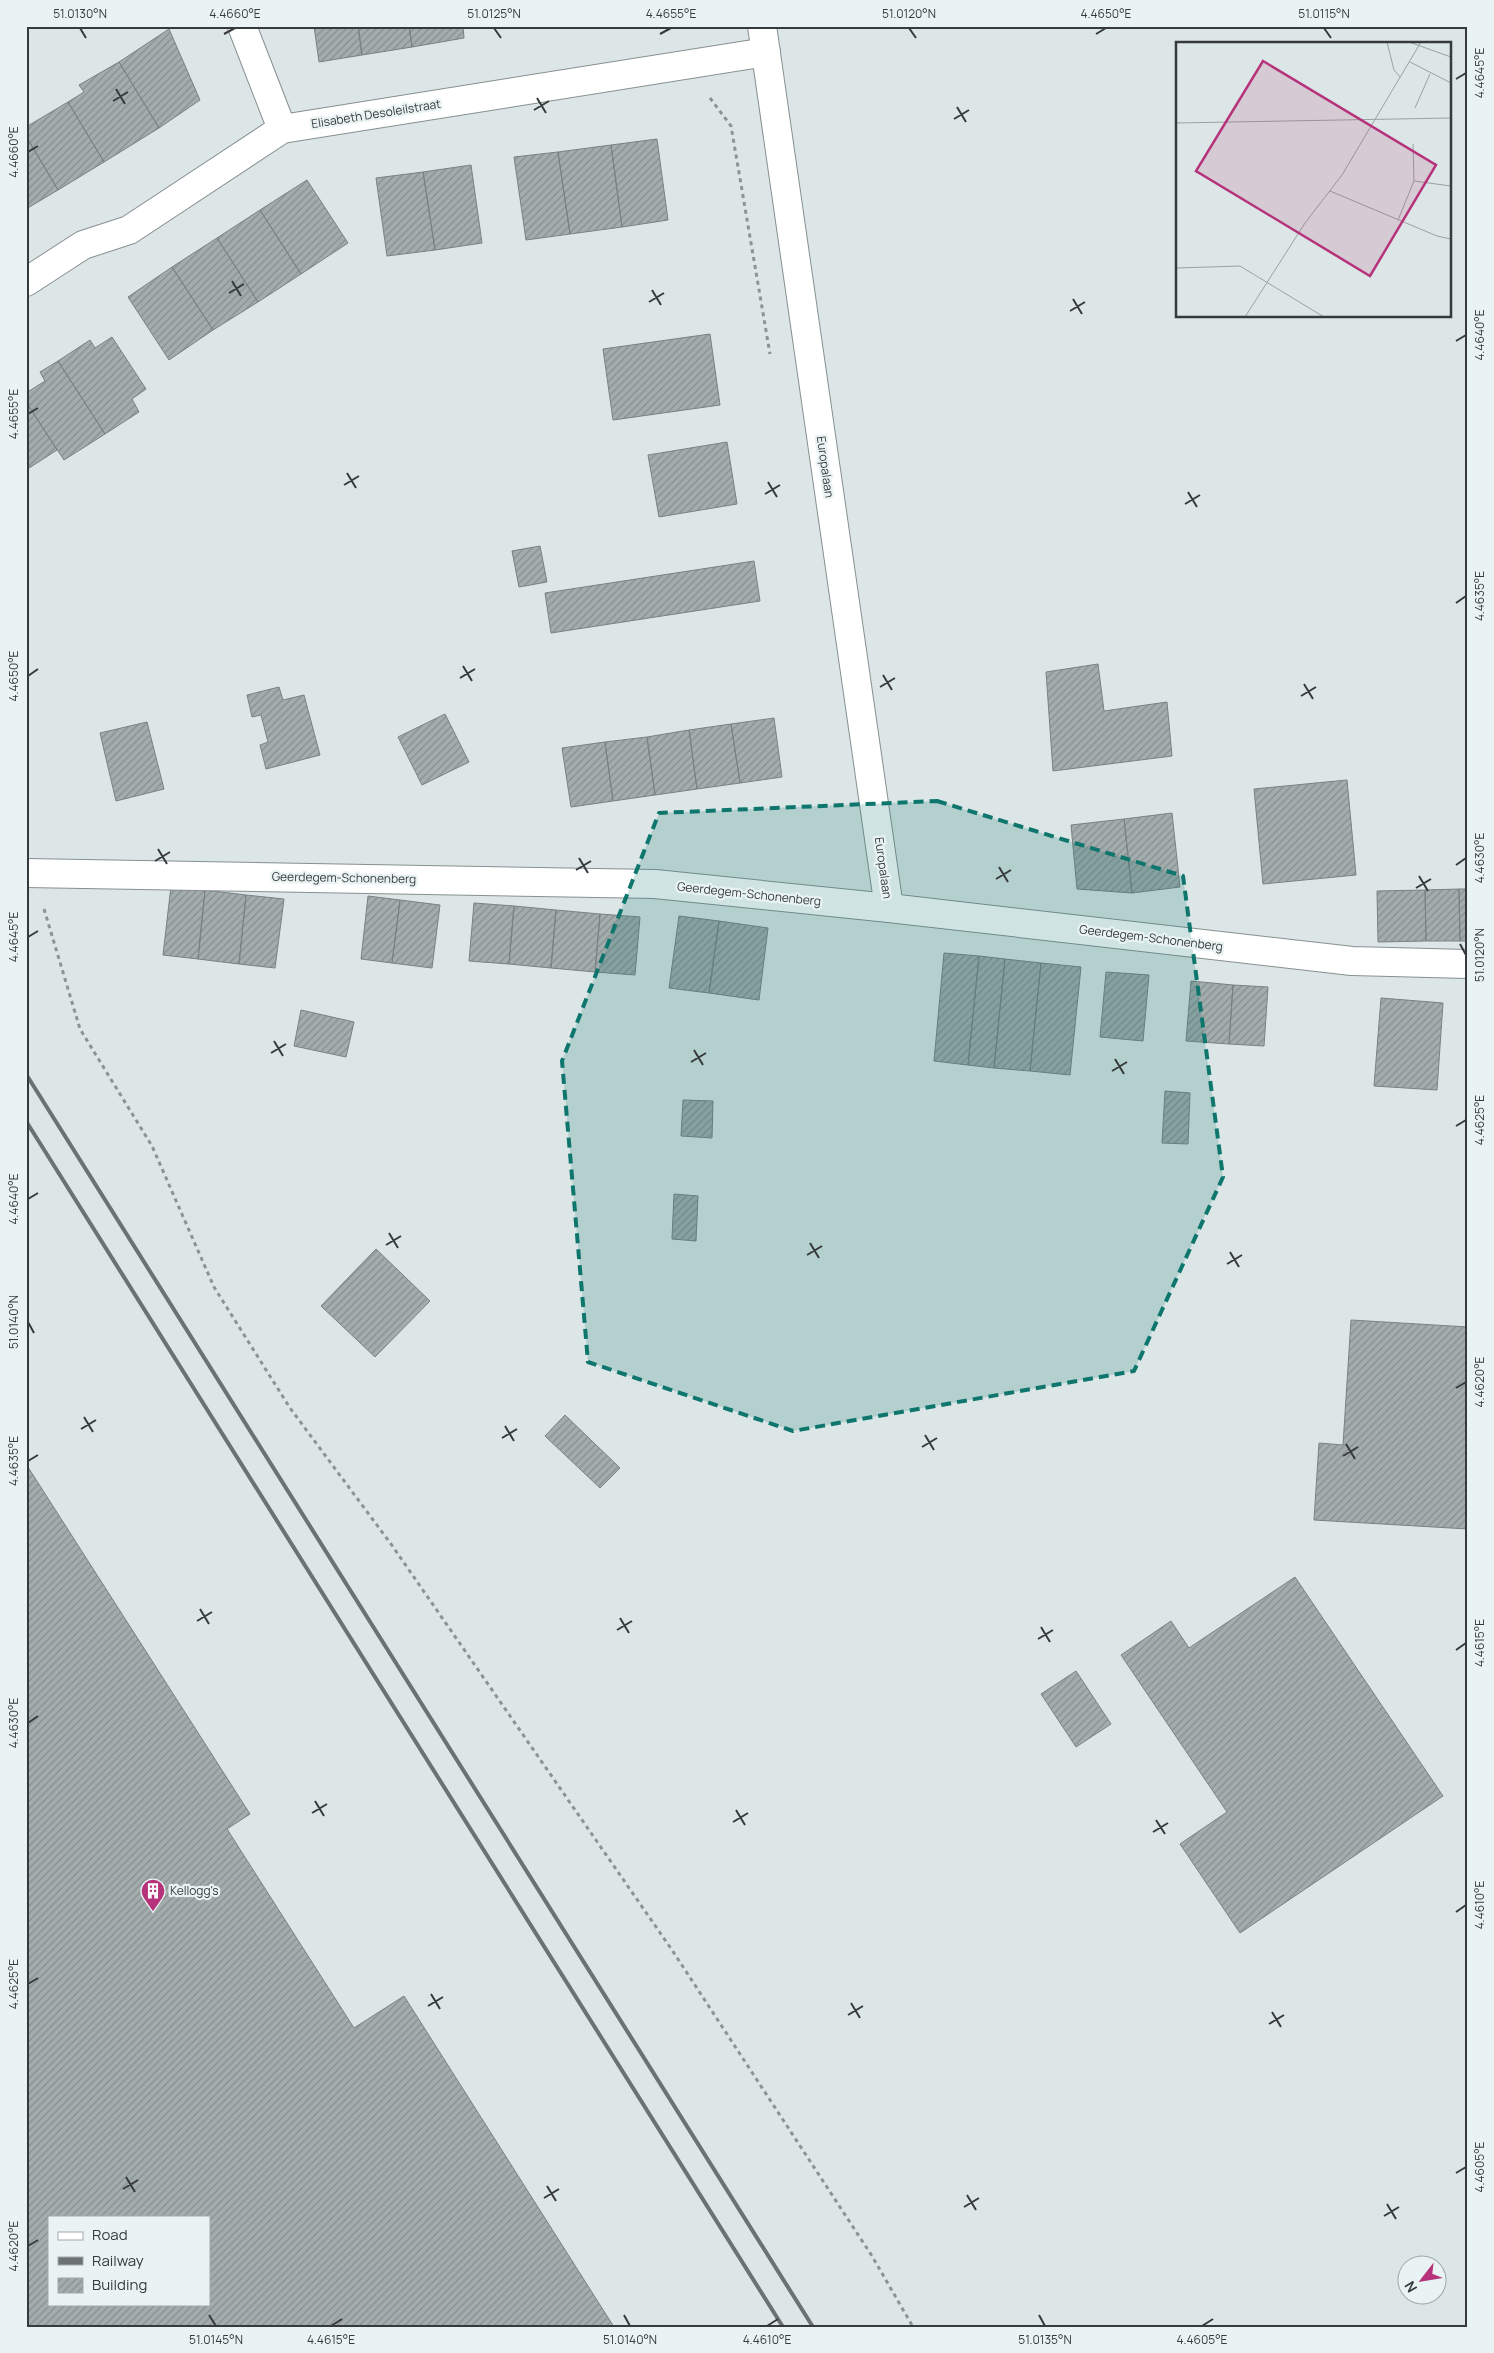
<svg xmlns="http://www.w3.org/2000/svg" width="1494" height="2353" viewBox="0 0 1494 2353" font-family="Manrope,sans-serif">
	<defs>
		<pattern id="building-hatch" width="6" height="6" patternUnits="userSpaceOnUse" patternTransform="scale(1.25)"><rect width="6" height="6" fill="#a4adad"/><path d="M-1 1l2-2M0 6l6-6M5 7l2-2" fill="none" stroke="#868e8e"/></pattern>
	</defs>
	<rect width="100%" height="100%" fill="#dce6e6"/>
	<path fill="url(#building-hatch)" stroke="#798282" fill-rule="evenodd" d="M314,26h44l4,29 -43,7z
		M358,26h51l3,21 -50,8z
		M409,26h54l1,12 -52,9z
		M169,29l31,71 -41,28 -40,-66z
		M119,62l40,66 -55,34 -36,-60 16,-10 -5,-7z
		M68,102l36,60 -46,28 -32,-54v-9z
		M26,136l32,54 -32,19z
		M657,139l11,81 -46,7 -11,-82z
		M611,145l11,82 -52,7 -12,-82z
		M558,152l12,82 -44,6 -12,-83z
		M471,165l11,78 -47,7 -12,-78z
		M423,172l12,78 -48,6 -11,-78z
		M307,180l41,63 -47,31 -41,-64z
		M260,210l41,64 -43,28 -41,-64z
		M217,238l41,64 -45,28 -41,-63z
		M172,267l41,63 -44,30 -41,-63z
		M710,334l10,71 -107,15 -10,-71z
		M112,337l34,52 -14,10 7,13 -34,22 -47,-73 32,-21 5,8z
		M58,361l47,73 -41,26 -38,-58v-9l19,-12 -5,-9z
		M26,402l31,48 -31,20z
		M727,442l10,62 -78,13 -11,-62z
		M540,546l7,36 -28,5 -7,-36z
		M754,561l6,40 -209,32 -6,-40z
		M1098,664l6,47 63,-9 5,54 -119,15 -7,-99z
		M279,687l4,13 21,-5 16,60 -54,14 -6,-24 8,-3 -7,-27 -9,2 -5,-22z
		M445,714l24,48 -47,23 -24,-48z
		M774,718l8,59 -42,6 -9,-59z
		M147,722l17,67 -48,12 -16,-68z
		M731,724l9,59 -43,6 -8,-59z
		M689,730l8,59 -42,6 -8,-58z
		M647,737l8,58 -42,6 -8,-59z
		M605,742l8,59 -42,6 -9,-59z
		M1347,780l9,95 -93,9 -9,-95z
		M1172,813l8,74 -48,6 -8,-74z
		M1124,819l8,74 -55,-4 -6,-64z
		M171,886l34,4 -7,69 -35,-4z
		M1459,889l1,52h-34l-1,-51z
		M1459,889h9v52h-8z
		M205,890l41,5 -7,69 -41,-5z
		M1425,890l1,51 -48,1 -1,-51z
		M246,895l38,4 -9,69 -36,-4z
		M368,896l32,4 -8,63 -31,-4z
		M400,900l40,5 -8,63 -40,-5z
		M474,903l40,3 -5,58 -40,-3z
		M514,906l42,4 -5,58 -42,-4z
		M556,910l44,4 -5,58 -44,-4z
		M600,914l40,3 -5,58 -40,-3z
		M679,916l40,5 -10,72 -40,-5z
		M719,921l49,7 -9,72 -50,-7z
		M944,953l35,3 -11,109 -34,-4z
		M979,956l26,3 -11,109 -26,-3z
		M1005,959l36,4 -11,108 -36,-3z
		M1041,963l40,4 -11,108 -40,-4z
		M1106,972l43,3 -6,66 -43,-4z
		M1191,981l42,4 -4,59 -43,-3z
		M1233,985l35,2 -4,59 -35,-2z
		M1381,998l62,5 -6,87 -63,-4z
		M301,1010l53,12 -8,35 -52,-11z
		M1165,1091l25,2 -2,51 -26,-1z
		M683,1100l30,1 -1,37 -31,-2z
		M674,1194l24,2 -2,45 -24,-2z
		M376,1249l54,52 -55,56 -54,-51z
		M1351,1320l117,7v202l-154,-9 5,-77 24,2z
		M565,1415l55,53 -20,20 -55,-52z
		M26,1464l224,350 -23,15 127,199 50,-32 210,331h-588zM49,2217h160v87h-160z
		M1295,1577l148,219 -203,137 -60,-89 47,-32 -106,-157 50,-34 18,27z
		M1076,1671l35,53 -35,23 -35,-53z"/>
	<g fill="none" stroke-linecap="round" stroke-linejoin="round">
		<defs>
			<path id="street" d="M242,26l40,103
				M26,282l57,-37 46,-15 153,-101 484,-77
				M26,873l629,11 234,24"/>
			<path id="secondary" d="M762,26l127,882 463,53 116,3"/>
		</defs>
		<use href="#street" stroke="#879090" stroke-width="30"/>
		<use href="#secondary" stroke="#879090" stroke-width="30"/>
		<path stroke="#8c9393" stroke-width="3" stroke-dasharray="4 4" stroke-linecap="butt" d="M710,98l21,28 39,228
			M44,909l36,120 72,117 62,141 76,121 101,136 281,406 200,306 41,71"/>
		<use href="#street" stroke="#fff" stroke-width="28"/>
		<use href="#secondary" stroke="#fff" stroke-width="28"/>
		<path stroke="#6c7272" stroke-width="4" d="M26,1074l787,1253
			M26,1121l757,1206"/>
	</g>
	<path fill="#0f766e" fill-opacity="0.2" stroke="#0f766e" stroke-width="4" stroke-dasharray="10 6" stroke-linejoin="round" d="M937,801l246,75 40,301 -89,194 -341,60 -205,-69 -26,-301 97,-248z"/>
	<path fill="none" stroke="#363a3a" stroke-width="2" d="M80,28l6,10M494,28l7,10M909,28l7,10M1324,28l7,10M224,34l11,-6M660,34l11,-6M1096,34l10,-6M1456,79l10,-6M116,89l9,15M537,98l9,15M113,101l15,-9M957,107l9,15M534,110l15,-9M954,119l15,-9M28,152l10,-6M232,281l9,15M652,290l9,15M229,293l15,-9M1073,299l9,15M649,302l15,-9M1070,311l15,-9M1456,341l10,-6M28,414l10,-6M347,473l9,15M768,482l9,15M344,485l15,-9M1188,492l9,15M765,494l15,-9M1185,504l15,-9M1456,603l10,-7M463,666l9,15M883,675l9,15M28,676l10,-7M460,678l15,-9M1304,684l9,15M880,687l15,-9M1301,696l15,-9M158,849l9,15M579,858l9,15M155,861l15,-9M1456,865l10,-7M999,867l9,15M576,870l15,-9M1419,876l9,15M996,879l15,-9M1416,888l15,-9M28,937l10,-6M1460,944l6,11M274,1041l9,15M694,1050l9,15M271,1053l15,-9M1115,1059l9,15M691,1062l15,-9M1112,1071l15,-9M1456,1126l10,-6M28,1199l10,-6M389,1233l9,15M810,1243l9,15M386,1245l15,-9M1230,1252l9,15M807,1255l15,-9M1227,1264l15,-9M28,1322l6,11M1456,1388l10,-6M84,1417l9,15M505,1426l9,15M81,1429l15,-9M925,1435l9,15M502,1438l15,-9M1346,1444l9,15M922,1447l15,-9M1343,1456l15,-9M28,1461l10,-6M200,1609l9,15M620,1618l9,15M197,1621l15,-9M1041,1627l9,15M617,1630l15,-9M1038,1639l15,-9M1456,1650l10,-7M28,1723l10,-7M315,1801l9,15M736,1810l9,15M312,1813l15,-9M1156,1820l9,14M733,1822l15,-9M1153,1832l15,-9M1456,1912l10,-7M28,1984l10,-6M431,1994l9,15M851,2003l9,15M428,2006l15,-9M1272,2012l9,15M848,2015l15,-9M1269,2024l15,-9M1456,2173l10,-6M126,2177l9,15M547,2186l9,15M123,2189l15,-9M967,2195l9,15M544,2198l15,-9M1387,2204l9,15M964,2207l15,-9M1384,2216l15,-9M28,2246l10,-6M209,2315l7,11M624,2315l6,11M1039,2315l6,11M331,2326l11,-7M767,2326l11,-7M1202,2326l11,-7"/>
	<defs>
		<symbol id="building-pin" viewBox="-11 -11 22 30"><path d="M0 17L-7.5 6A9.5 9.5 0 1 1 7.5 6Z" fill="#b6337b" stroke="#e9f3f3"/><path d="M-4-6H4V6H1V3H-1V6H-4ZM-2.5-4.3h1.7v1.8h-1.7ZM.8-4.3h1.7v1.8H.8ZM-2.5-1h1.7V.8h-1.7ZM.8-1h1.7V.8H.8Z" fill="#fff"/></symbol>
	</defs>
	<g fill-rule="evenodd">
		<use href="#building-pin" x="139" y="1877" width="28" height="38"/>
	</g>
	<g text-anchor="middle" stroke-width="4.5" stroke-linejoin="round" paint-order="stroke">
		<g font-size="12" fill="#363a3a" stroke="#e9f3f3">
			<text transform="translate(376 114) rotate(-9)" y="4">Elisabeth Desoleilstraat</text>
			<text transform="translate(825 467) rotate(82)" y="4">Europalaan</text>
			<text transform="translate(883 868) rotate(82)" y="4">Europalaan</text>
			<text transform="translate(344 878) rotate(1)" y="4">Geerdegem-Schonenberg</text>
			<text transform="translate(749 894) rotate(6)" y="4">Geerdegem-Schonenberg</text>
			<text transform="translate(1151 938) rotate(7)" y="4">Geerdegem-Schonenberg</text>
		</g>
		<g font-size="12" fill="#363a3a" stroke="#e9f3f3" text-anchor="start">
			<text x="170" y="1895">Kellogg's</text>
		</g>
	</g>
	<g transform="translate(1176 42)">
		<rect width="275" height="275" fill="#dce6e6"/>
		<path fill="none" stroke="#9aa1a1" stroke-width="1" d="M211,0l7,28 6,7M233,0l42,15M234,20l41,21M239,66l15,-34M0,81l275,-5M238,139l37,5M154,149l107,45 14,3M222,178l16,-39 -1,-37M0,226l64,-2 84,51M69,275l60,-94 37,-48 79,-133"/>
		<path fill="#b6337b" fill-opacity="0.15" stroke="#b6337b" stroke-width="2.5" d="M87,19l173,104 -66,111 -174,-105z"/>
		<rect width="275" height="275" fill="none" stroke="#363a3a" stroke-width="2.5"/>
	</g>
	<rect width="1494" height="2353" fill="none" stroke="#e9f3f3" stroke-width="55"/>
	<rect x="48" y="2216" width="162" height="90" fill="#e9f3f3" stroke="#a1a9a9"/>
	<rect x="58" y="2232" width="25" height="8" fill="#ffffff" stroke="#a1a9a9"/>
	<text x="92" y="2240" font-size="15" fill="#363a3a">Road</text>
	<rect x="58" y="2257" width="25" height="8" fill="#6c7272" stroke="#a1a9a9"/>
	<text x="92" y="2266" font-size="15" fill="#363a3a">Railway</text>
	<rect x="58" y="2278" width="25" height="15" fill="url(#building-hatch)" stroke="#a1a9a9"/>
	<text x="92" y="2290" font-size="15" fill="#363a3a">Building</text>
	<g transform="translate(1422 2280) rotate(239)"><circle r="24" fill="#e9f3f3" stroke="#a1a9a9"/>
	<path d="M0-4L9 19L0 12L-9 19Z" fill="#b6337b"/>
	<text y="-8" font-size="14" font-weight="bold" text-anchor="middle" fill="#363a3a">N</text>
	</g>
	<rect x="28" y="28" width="1438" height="2298" fill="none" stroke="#363a3a" stroke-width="2"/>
	<g font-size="12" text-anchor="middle" fill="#363a3a">
		<text x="80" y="18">51.0130°N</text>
		<text x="235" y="18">4.4660°E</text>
		<text x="494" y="18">51.0125°N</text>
		<text x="671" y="18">4.4655°E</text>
		<text x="909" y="18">51.0120°N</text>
		<text x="1106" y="18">4.4650°E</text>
		<text x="1324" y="18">51.0115°N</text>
		<text transform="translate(1480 73) rotate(-90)" y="4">4.4645°E</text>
		<text transform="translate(14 152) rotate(-90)" y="4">4.4660°E</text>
		<text transform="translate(1480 335) rotate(-90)" y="4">4.4640°E</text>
		<text transform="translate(14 414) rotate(-90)" y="4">4.4655°E</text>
		<text transform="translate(1480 596) rotate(-90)" y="4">4.4635°E</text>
		<text transform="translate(14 676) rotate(-90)" y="4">4.4650°E</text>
		<text transform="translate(1480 858) rotate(-90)" y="4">4.4630°E</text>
		<text transform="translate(14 937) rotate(-90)" y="4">4.4645°E</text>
		<text transform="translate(1480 955) rotate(-90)" y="4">51.0120°N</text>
		<text transform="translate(1480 1120) rotate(-90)" y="4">4.4625°E</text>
		<text transform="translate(14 1199) rotate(-90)" y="4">4.4640°E</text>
		<text transform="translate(14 1322) rotate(-90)" y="4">51.0140°N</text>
		<text transform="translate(1480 1382) rotate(-90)" y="4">4.4620°E</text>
		<text transform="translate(14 1461) rotate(-90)" y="4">4.4635°E</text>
		<text transform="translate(1480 1643) rotate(-90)" y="4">4.4615°E</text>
		<text transform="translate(14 1723) rotate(-90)" y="4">4.4630°E</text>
		<text transform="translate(1480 1905) rotate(-90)" y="4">4.4610°E</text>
		<text transform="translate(14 1984) rotate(-90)" y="4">4.4625°E</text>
		<text transform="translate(1480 2167) rotate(-90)" y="4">4.4605°E</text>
		<text transform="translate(14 2246) rotate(-90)" y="4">4.4620°E</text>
		<text x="216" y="2344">51.0145°N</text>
		<text x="331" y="2344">4.4615°E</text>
		<text x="630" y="2344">51.0140°N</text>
		<text x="767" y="2344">4.4610°E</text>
		<text x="1045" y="2344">51.0135°N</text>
		<text x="1202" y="2344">4.4605°E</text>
	</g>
</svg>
